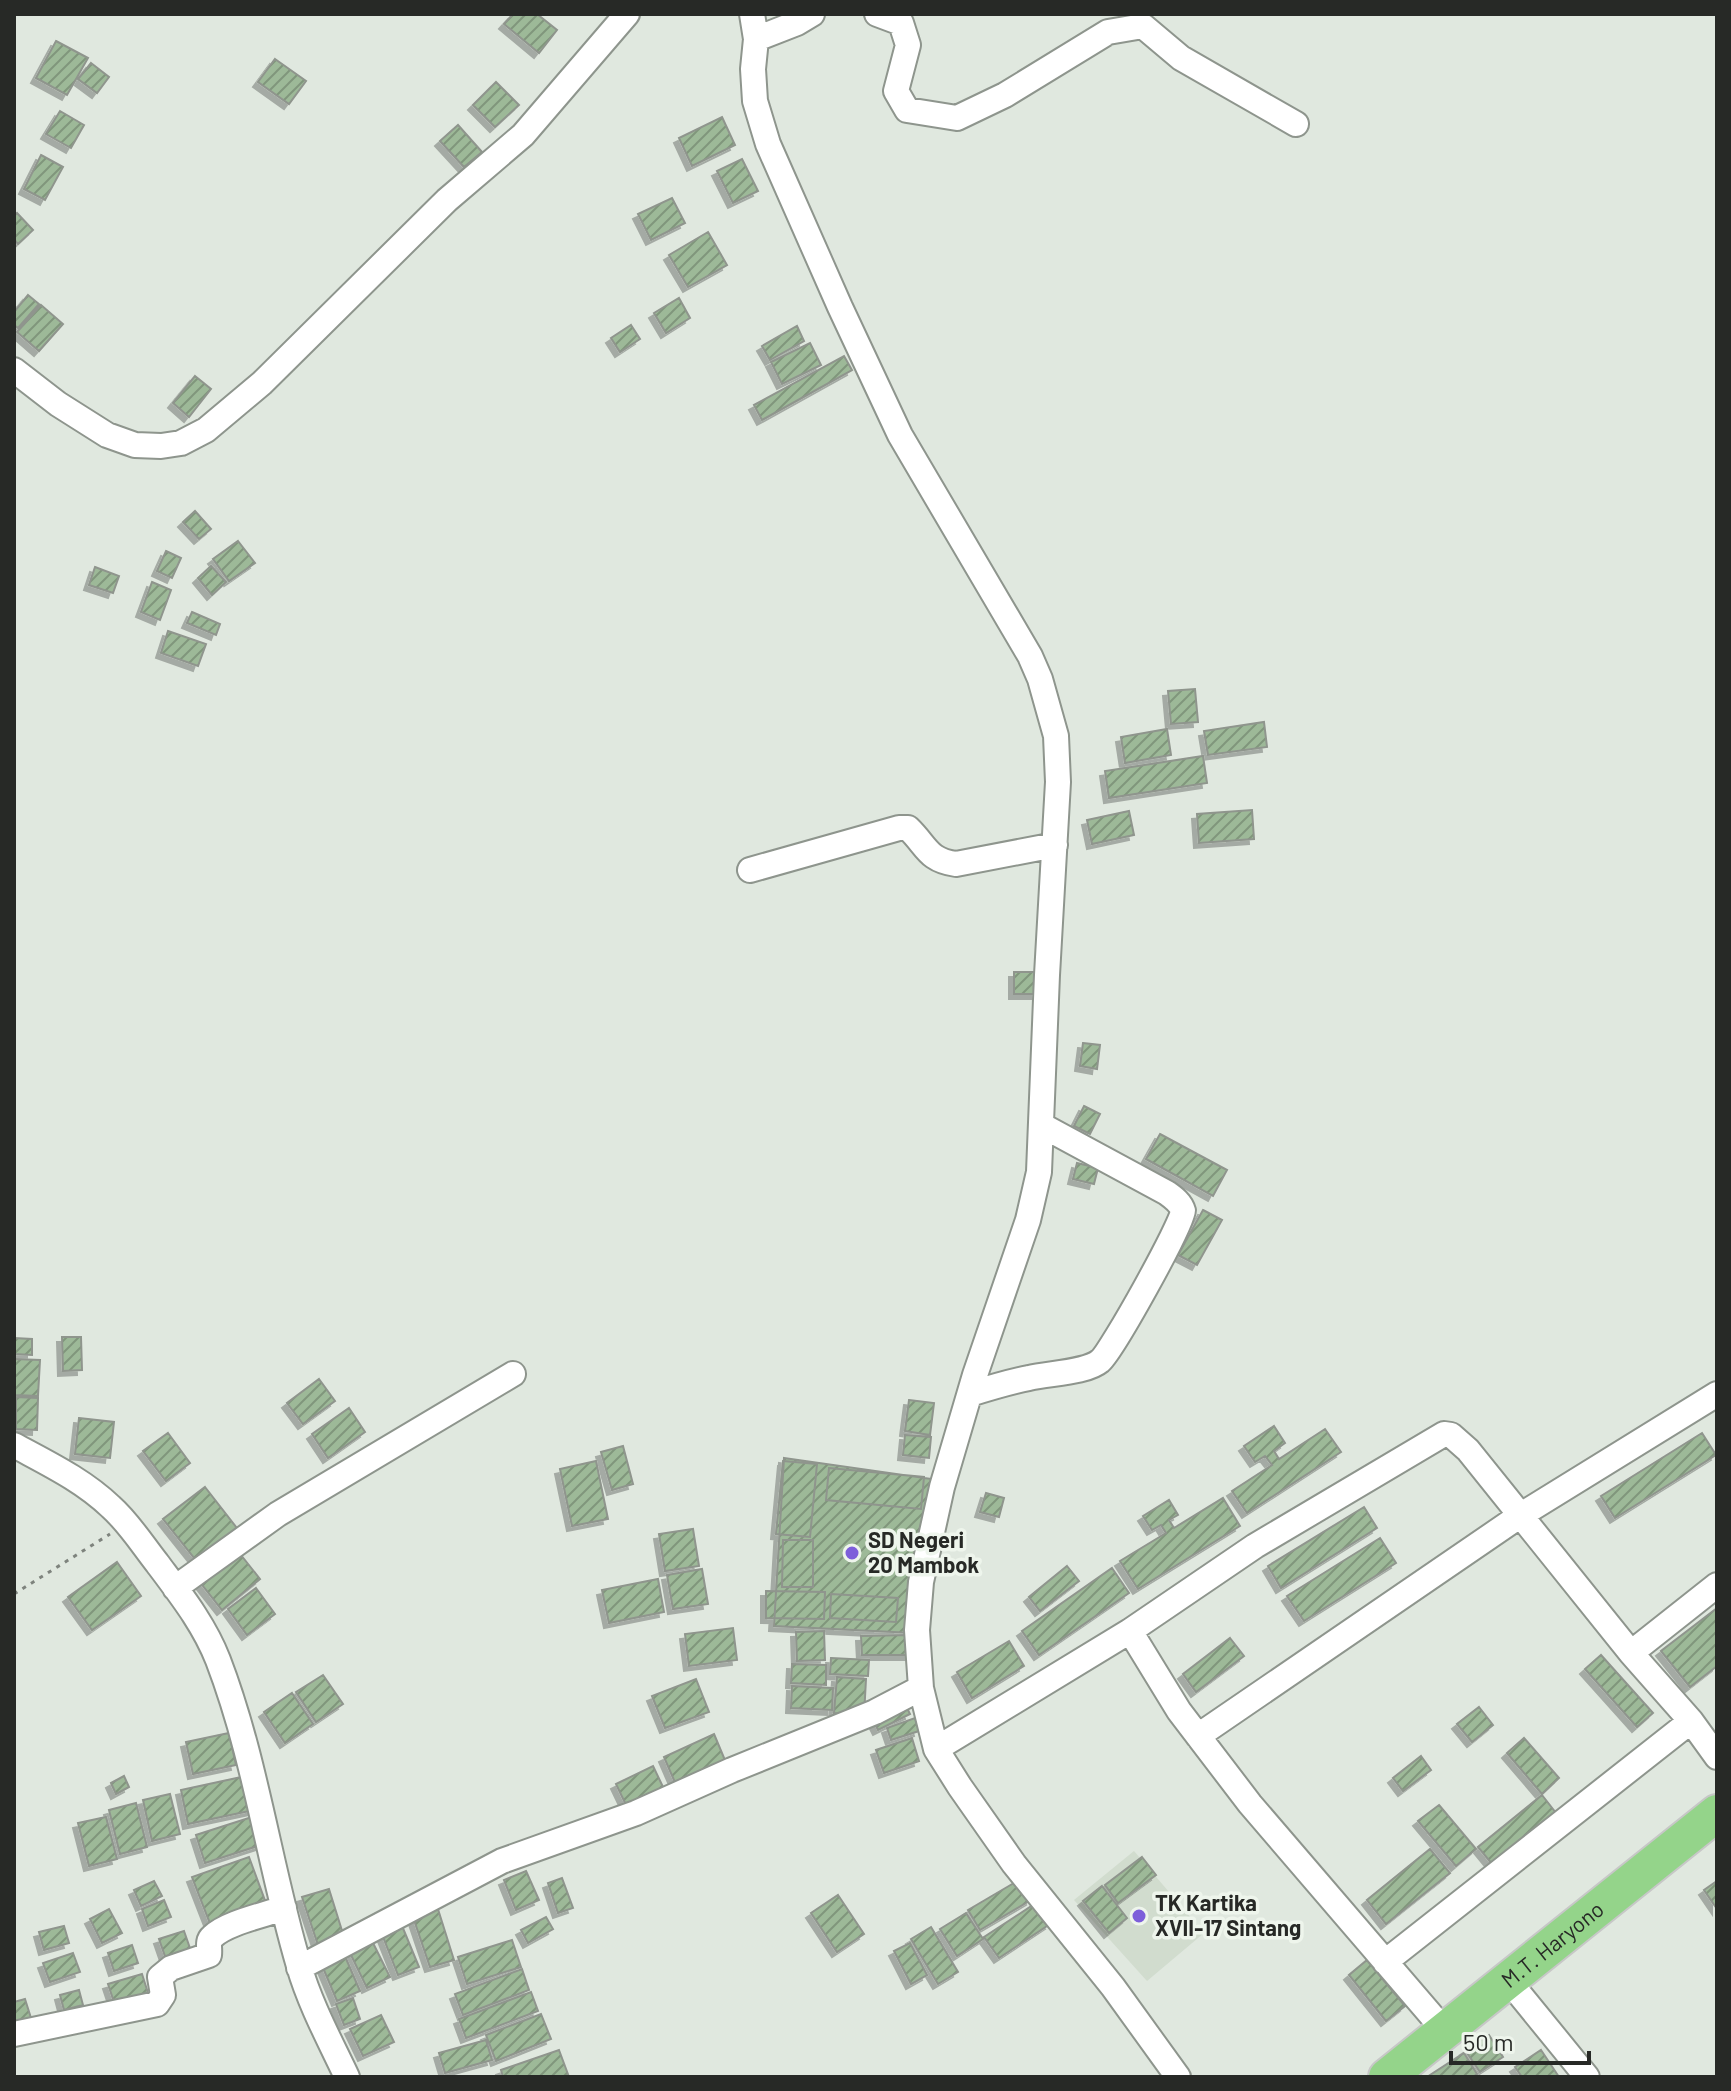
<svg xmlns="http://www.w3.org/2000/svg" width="1731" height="2091" viewBox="0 0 1731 2091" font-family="Barlow,sans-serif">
	<defs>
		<pattern id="building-hatch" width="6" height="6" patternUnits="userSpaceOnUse" patternTransform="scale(2)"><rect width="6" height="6" fill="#9db998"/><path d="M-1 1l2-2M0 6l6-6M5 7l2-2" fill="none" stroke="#80967c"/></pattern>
		<filter id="shadow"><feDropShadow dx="-5" dy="5" stdDeviation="0" flood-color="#0004"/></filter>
	</defs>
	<rect width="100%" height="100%" fill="#e0e8df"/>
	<path fill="#d1dcce" d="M1134,1851l70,82 -57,48 -73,-81z"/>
	<path fill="url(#building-hatch)" stroke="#8f958d" stroke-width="2" filter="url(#shadow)" d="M513,14h24l20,16 -18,23 -35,-29z
		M56,41l32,17 -21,37 -31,-17z
		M275,59l31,22 -17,23 -31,-22z
		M91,63l18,14 -12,16 -19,-14z
		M496,82l23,23 -24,22 -22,-22z
		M60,111l24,14 -13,23 -25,-14z
		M722,117l13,28 -43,21 -13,-28z
		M458,125l24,27 -18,15 -24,-26z
		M41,155l22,12 -18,33 -21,-11z
		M742,159l16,32 -25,12 -16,-32z
		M672,198l13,25 -34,17 -13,-26z
		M17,213l16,17 -15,14 -4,-5v-23z
		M708,232l19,33 -39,22 -19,-32z
		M28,295l11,9 -21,24 -4,-3v-13z
		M679,298l11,20 -24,15 -12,-20z
		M41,305l22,19 -24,27 -22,-19z
		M631,325l9,14 -20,13 -9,-14z
		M797,326l7,15 -34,19 -8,-14z
		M810,343l11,22 -39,19 -11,-22z
		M844,356l8,14 -90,50 -8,-15z
		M195,376l16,13 -22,28 -16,-14z
		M195,511l16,18 -12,10 -16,-17z
		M238,541l17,22 -26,18 -16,-22z
		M166,551l15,7 -9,20 -15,-7z
		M211,566l15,16 -14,13 -14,-17z
		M95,567l24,9 -6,17 -24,-8z
		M152,582l19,8 -11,30 -19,-8z
		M192,612l28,12 -4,11 -29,-12z
		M168,631l38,13 -8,22 -37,-13z
		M1195,689l3,33 -27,2 -3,-33z
		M1264,722l3,25 -59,8 -4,-24z
		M1167,729l4,26 -46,8 -4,-26z
		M1203,756l4,27 -98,15 -4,-27z
		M1252,810l2,29 -55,4 -2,-29z
		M1129,811l5,24 -42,9 -5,-24z
		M1014,972h22v22h-22z
		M1083,1043l17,2 -3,24 -17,-3z
		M1084,1106l16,8 -10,20 -16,-8z
		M1160,1134l67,36 -14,26 -67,-37z
		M1077,1163l21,5 -4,16 -21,-5z
		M1203,1210l19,10 -25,45 -19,-10z
		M62,1337h19l1,33 -19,1z
		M14,1338l18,1v16l-18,-1z
		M14,1359l26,1 -2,36 -24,-1z
		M319,1379l16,22 -32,23 -16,-21z
		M16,1397l22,1 -1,32 -21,-1z
		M909,1400l25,3 -4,32 -25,-4z
		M349,1408l16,24 -37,26 -16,-24z
		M79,1418l35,4 -4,36 -35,-4z
		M1274,1426l11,17 -11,8 5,8 46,-30 16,23 -94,61 -15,-22 40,-26 -7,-9 -10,6 -11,-16z
		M168,1433l22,30 -24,18 -23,-30z
		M1702,1433l14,22 -101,63 -14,-22z
		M905,1435l26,2 -2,21 -26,-3z
		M623,1446l10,38 -21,6 -11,-38z
		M784,1458l155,22 -26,153 -139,-7z
		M596,1461l12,58 -36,7 -12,-57z
		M783,1461l34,3 -7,73 -34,-3z
		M829,1468l95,9 -3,32 -95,-9z
		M205,1487l35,45 -41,32 -36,-45z
		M986,1493l18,5 -5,19 -19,-5z
		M1223,1498l17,28 -102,63 -18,-28 46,-28 -5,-8 -9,5 -9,-14 26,-16 9,15 -9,5 5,8z
		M1364,1507l13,21 -96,60 -13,-22z
		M693,1529l6,37 -34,5 -6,-37z
		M1380,1538l16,25 -92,58 -17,-25z
		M783,1540h30v47h-31z
		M237,1550l23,29 -38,31 -23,-29z
		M117,1562l24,34 -49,34 -24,-33z
		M1067,1566l12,15 -39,30 -11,-14z
		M1112,1568l17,25 -90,62 -17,-24z
		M702,1569l6,35 -35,5 -6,-34z
		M658,1579l6,33 -55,11 -7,-33z
		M256,1588l19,26 -28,21 -19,-26z
		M766,1591l59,1 -1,27 -58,-1z
		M831,1594l67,4 -2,24 -66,-4z
		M1717,1608v58l-27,21 -29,-36z
		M733,1628l4,32 -48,6 -4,-32z
		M824,1631l1,29 -28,1 -1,-29z
		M909,1635l1,20h-48l-1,-19z
		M1230,1638l14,18 -48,36 -13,-18z
		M1009,1641l15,25 -52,32 -15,-26z
		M1601,1655l52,58 -16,14 -52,-58z
		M831,1658l38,2 -1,16 -38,-2z
		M792,1664l34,1v20l-35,-2z
		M323,1675l20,29 -27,18 -20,-30z
		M837,1677l29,2 -2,37 -30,-3z
		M696,1679l13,33 -44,16 -13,-32z
		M792,1686l41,2 -1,22 -41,-2z
		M292,1693l21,31 -28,19 -21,-31z
		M905,1704l5,10 -32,16 -5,-10z
		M1479,1707l14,18 -21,17 -15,-18z
		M915,1718l4,13 -28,9 -4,-12z
		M229,1733l7,32 -43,9 -7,-32z
		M714,1734l13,31 -50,22 -13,-30z
		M912,1738l7,23 -35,12 -8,-23z
		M1524,1738l35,40 -17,16 -35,-41z
		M1421,1756l10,14 -28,21 -10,-13z
		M653,1766l11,23 -37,18 -11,-23z
		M124,1776l5,11 -13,7 -5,-11z
		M246,1776l8,34 -66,14 -7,-34z
		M170,1794l10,40 -28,7 -9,-41z
		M1542,1795l18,23 -63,52 -19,-23z
		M136,1803l11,44 -27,7 -11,-44z
		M1439,1805l37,44 -20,17 -38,-45z
		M258,1815l9,28 -62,20 -9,-28z
		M106,1817l11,42 -28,7 -11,-43z
		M1430,1849l20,24 -64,51 -19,-24z
		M249,1857l18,49 -56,20 -19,-49z
		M1142,1857l14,18 -38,28 -13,-18z
		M526,1871l13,29 -23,10 -12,-30z
		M562,1878l11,30 -15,5 -10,-30z
		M1019,1880l12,20 -51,30 -12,-20z
		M154,1881l8,15 -21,10 -7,-16z
		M1717,1881v28l-13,-19z
		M1102,1886l25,32 -18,15 -26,-32z
		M329,1889l15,48 -26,8 -16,-48z
		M838,1895l26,39 -27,18 -26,-39z
		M164,1900l7,17 -23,9 -6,-17z
		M1036,1903l14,21 -51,34 -15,-21z
		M437,1906l17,54 -24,7 -18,-53z
		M109,1909l13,24 -20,10 -12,-24z
		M966,1913l17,26 -26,17 -17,-27z
		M546,1917l7,12 -25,14 -7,-13z
		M400,1921l19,46 -21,8 -18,-46z
		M64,1926l5,17 -25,7 -5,-18z
		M931,1927l27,45 -20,12 -27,-45z
		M184,1931l7,20 -25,8 -7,-20z
		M512,1940l9,27 -54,17 -9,-27z
		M372,1941l18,36 -23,11 -17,-35z
		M910,1943l17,32 -16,9 -17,-33z
		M132,1945l6,18 -24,8 -6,-18z
		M73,1953l7,19 -30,10 -7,-19z
		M344,1954l16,37 -23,10 -16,-38z
		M1367,1960l38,46 -19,15 -37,-46z
		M522,1969l7,21 -66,25 -8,-21z
		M142,1974l7,22 -34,9 -7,-21z
		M79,1990l4,15 -19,5 -4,-15z
		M531,1992l7,19 -72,27 -7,-19z
		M353,1998l7,21 -16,6 -8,-21z
		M25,1999l6,19 -17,5v-21z
		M541,2014l10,25 -55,22 -10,-26z
		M381,2015l13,27 -31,14 -13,-27z
		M1489,2035l14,22 -23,15 -15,-22z
		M486,2040l6,20 -47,13 -6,-20z
		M559,2050l10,27h-66l-2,-7z
		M1541,2050l18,27h-37l-7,-10z
		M1464,2053l13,21 -4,3h-46z"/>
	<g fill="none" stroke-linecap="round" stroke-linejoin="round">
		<defs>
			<path id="minor" d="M752,14l4,25 -3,30 2,32 13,43 72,163 60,128 130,221 10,23 16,57 2,46 -11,193 -8,197 -11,48 -53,155 -33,112 -21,95 -4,48 4,58 15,61 24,38 54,77 99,123 65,90
				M877,14l24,9 7,22 -12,46 11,19 50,8 48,-23 103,-63 35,-6 38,32 115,66
				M756,39l41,-16 15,-9
				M14,370l44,34 49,31 28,10 26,1 20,-3 25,-13 56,-47 185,-183 76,-65 104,-121
				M750,870l149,-42h9c19,18 19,32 48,36l99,-19
				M970,1394c19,-6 39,-12 59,-16 19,-5 57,-5 71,-17 11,-8 84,-140 83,-150 -2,-8 -9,-13 -16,-18l-124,-67
				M14,1445c33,18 69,35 97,62 18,16 31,37 46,56 23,31 47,61 61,97 38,99 51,205 81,306 11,38 31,75 48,111
				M1717,1585l-86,68 60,68 26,36
				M175,1588l103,-74 235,-140
				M1130,1631l125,-85 189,-112 7,1 17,15 163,203
				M1198,1736l323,-221 196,-121
				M936,1749l194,-118 49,80 71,93 194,226
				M1385,1962l306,-241
				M299,1968l203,-107 134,-48 96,-43 143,-58 46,-24
				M1508,1980l79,97
				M14,2034l143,-30 6,-9 -3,-18 11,-9 38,-13c1,-6 -2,-14 3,-18 14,-14 52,-22 72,-29"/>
			<g id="highway">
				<path id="s1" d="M1387,2077l330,-264"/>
			</g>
		</defs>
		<use href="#minor" stroke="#8e958d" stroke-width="28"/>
		<use href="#highway" stroke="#c7c7c7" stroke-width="40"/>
		<path stroke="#7e837d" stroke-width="3" stroke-dasharray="4 6" stroke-linecap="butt" d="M14,1594l96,-60"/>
		<use href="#minor" stroke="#fff" stroke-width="24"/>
		<use href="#highway" stroke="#94d48a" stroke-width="36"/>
	</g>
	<g fill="#7d5fda" stroke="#eef5ec" stroke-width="3">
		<circle cx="852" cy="1553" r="8"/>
		<circle cx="1139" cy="1916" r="8"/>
	</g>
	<g text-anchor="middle" stroke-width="7" stroke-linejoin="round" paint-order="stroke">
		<g font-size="22" font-weight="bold" fill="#272926" stroke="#eef5ec" text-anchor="start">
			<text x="868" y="1548">SD Negeri<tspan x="868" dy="25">20 Mambok</tspan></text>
			<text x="1155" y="1911">TK Kartika<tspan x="1155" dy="25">XVII-17 Sintang</tspan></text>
		</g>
		<g font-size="22" fill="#272926" stroke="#eef5ec">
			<text dy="8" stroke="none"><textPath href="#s1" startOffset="212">M.T. Haryono</textPath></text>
		</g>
	</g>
	<rect width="1731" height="2091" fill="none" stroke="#272926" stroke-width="32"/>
	<path d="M1451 2051v12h138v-12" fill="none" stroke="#272926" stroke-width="4"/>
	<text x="1463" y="2051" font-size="24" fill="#272926" stroke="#eef5ec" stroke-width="6" paint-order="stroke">50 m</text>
</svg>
